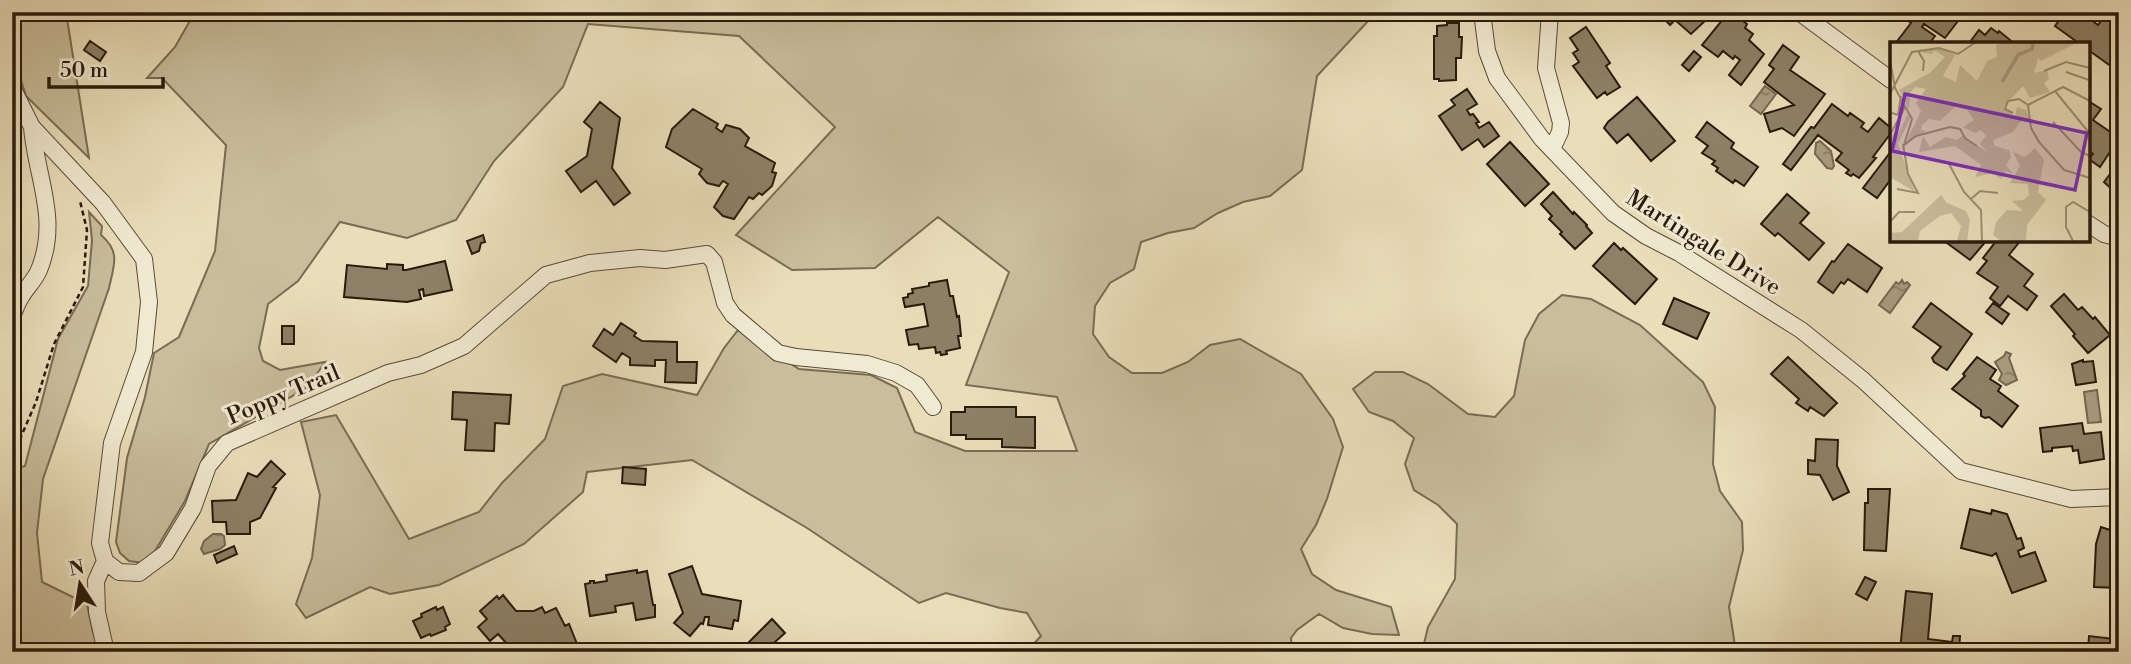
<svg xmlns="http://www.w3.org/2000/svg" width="2131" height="664" viewBox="0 0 2131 664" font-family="'Libre Bodoni',serif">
	<defs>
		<pattern id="water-ripples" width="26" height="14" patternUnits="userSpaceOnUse" patternTransform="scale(1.75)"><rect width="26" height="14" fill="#a89b7e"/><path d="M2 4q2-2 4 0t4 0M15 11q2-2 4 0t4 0" fill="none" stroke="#897e65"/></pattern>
	</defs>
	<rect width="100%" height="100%" fill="#eadeba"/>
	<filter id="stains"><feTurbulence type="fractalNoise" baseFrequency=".00286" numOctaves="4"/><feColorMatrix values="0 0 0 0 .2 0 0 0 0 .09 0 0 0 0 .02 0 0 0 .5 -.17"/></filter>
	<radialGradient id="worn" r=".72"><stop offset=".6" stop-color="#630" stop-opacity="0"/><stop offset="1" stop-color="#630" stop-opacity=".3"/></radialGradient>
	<path fill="#c9bd9c" stroke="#796c54" stroke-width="2" d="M12,12h54l23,146 -63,-62 -14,-44z
		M195,12h1268l-93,7 -53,57 -15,94 -32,26 -27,6 -25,11 -24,15 -26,5 -27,9 -7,27 -24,14 -15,23 -2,28 16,23 23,16h30l26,-11 22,-17 30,-6 61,35 32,45 10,28 -16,52 -11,26 -15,24 11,25 24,16 55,17 8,28 -27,-1 -29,-6 -24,-14 -22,16 -6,8 1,14h-266l15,-16 -14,-23 -27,-5 -54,-15 -27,10 -112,-75 -115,-68 -105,12 -4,20 -59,52 -85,41 -49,9 -20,-7 -64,31 -10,-14 16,-46 8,-63 -19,-73 35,-7 73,124 70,-27 23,-29 43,-44 18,-53 39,-12 95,21 27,-47 14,-18 61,39 72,6 26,13 18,44 50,19h112l-20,-54 -91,-12 43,-113 -71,-55 -63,51 -83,2 -56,-35 99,-108 -96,-91 -151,-12 -25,63 -69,74 -38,59 -49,18 -67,-16 -42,59 -30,23 -9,44 4,13 17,9 45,-8 -17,25 -99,57 -24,57 -30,50 -11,12 -15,-2 -9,-8 -4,-11 11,-84 18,-61 9,-44 25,-16 36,-86 11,-106 -64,-67h-15l28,-31z
		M89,212l13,14 -1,9c20,17 13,30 8,53l-66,191 -6,54 5,49 45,22 6,28 9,20h-90v-193l3,10 10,-3 33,-127 30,-53 4,-46z
		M1562,295l29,4 49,26 63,57 12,25 -2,57 7,27 22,31 1,28 -14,57 7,45h-314l6,-25 27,-48 2,-55 -19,-19 -24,-15 -9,-26 9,-26 -21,-17 -24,-9 -16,-23 22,-17h28l25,12 40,30 27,3 19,-21 11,-56 14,-26z"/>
	<path fill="url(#water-ripples)" stroke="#756750" stroke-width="2" d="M1765,86l11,8 -15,20 -11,-8z
		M1820,141l11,10 3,15 -2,3 -5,-1 -12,-14 1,-11z
		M1902,280l2,4 3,-2 3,3 -20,28 -11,-8 17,-23 3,2z
		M2006,352l5,2 -2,4 8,22 -11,5 -7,-5 3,-6 -7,-12 9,-6z
		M2097,390l4,32 -13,1 -4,-31z
		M213,534h8l3,2 1,9 -5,4 -16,5 -3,-5 3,-8z"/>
	<path fill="#8d8066" stroke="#291a0b" stroke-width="2" d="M1658,12h41l7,8 -15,14 -16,-14 -5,5z
		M1912,12h35l11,9 -13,17 -21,-14 -2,3 13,9 -6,8h-34l16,-21 -4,-3z
		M2065,12h16l17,13 6,-8 15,10v4l-4,6 4,3v32l-32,-23v-5h-7l-25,-18z
		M1727,14l7,5 2,-3 11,8 -2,4 8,6 -4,6 15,14 -23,31 -12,-10 11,-15 -5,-4 -2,3 -10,-8 -5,6 -16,-12z
		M1447,23h12v14h3l-1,21h-5v22l-17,1v-2h-5v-43h3v-10l10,-1z
		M1586,27l24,36 -4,3 14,21 -13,8 -2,-3 -8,6 -24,-32 6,-4 -6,-9 5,-3 -8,-12z
		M1991,28l7,5 1,-2 16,13 -45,-2 9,-12 6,5z
		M90,41l16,11 -6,9 -16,-11z
		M1783,45l16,12 -9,13 35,24 -31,42 -12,-8 -12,4 -6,-18 30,-9 -30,-23 10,-13 -5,-4z
		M1694,51l7,6 -12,14 -7,-6z
		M1467,89l10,15 -10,6 3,5 3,-1 6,8 -3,1 3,5 10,-6 10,14 -15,11 -6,-8 -16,11 -23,-34 16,-11 -4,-5z
		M1637,97l38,44 -24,20 -23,-27 -11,9 -13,-15 4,-6z
		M600,102l20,16 -8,50 18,25 -16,12 -18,-24 -15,11 -15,-21 21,-15 5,-27 -8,-7z
		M2090,102l11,7 -8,11 26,18 -19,29 -11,-8 4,-5 -6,-5v-43z
		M1832,104l16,12 2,-3 14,10 -3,4 7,5 11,-14 12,10v5l-18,24 3,1 -17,20 -6,-4 -2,2 -5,-3 3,-3 -13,-10 6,-7 -24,-18 -27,35 -8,-6 28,-37 3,1z
		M693,109l25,15 -2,4 6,4 4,-7 14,4 9,9 -4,8 30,17 -3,9 4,1 -4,13 -10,9 -3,-2 -6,6 -4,-2 -15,22 -11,-3 -9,-9 14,-23 -5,-3 -4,5 -12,-3 -8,-9 3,-5 -36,-22 6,-18z
		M1707,122l27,21 -3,5 27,19 -14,19 -9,-6 -2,3 -17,-12 2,-3 -6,-4 3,-3 -13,-8 6,-7 -12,-9z
		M1510,142l39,42 -24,22 -38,-42z
		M1889,154l2,2v23l-14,19 -14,-10z
		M2119,162v23l-5,6 -10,-9z
		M1553,192l20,22 1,-2 13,13 -1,1 6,7 -17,16 -15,-15 2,-2 -13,-13 3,-3 -11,-12z
		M1787,194l22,19 -9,10 24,20 -15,17 -31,-27 -3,3 -14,-12z
		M483,235l2,7 -4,1 -2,8 -7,3 -5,-13z
		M1943,240h44l-17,20z
		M1997,240h24l-12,15 24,19 -9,12 13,10 -10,14 -19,-14 -8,10 -10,-8 8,-11 -21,-14 10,-12 -4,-3z
		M1614,243l7,7 2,-2 34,31 -22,25 -42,-38z
		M1848,244l34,24 -15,24 -19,-13 -4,5 -3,-2 -8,11 -15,-11 14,-21 2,1z
		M445,261l7,29 -28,6 -1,-7 -4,1 2,9 -14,3 -63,-5 3,-32 40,4v-5l16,1v5h3z
		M947,280l3,16h3l4,21 2,-1 2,20h-3l2,12 -14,3 1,3 -6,1 -1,-3 -4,1 -1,-6 -16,2 -1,-5 -9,1 -3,-15 22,-4 -4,-22 -19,3 -2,-9 5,-1v-3l5,-1 -1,-4 17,-3v-3z
		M2064,294l14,16 4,-3 11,12 2,-2 15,18 -22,18 -15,-17 2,-2 -24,-28z
		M1674,298l35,15 -12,26 -34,-15z
		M1931,303l41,31 -25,36 -13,-8 -2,-4 9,-11 -28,-20z
		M1993,303l16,11 -7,10 -16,-12z
		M621,323l15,10 -2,3 8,5 35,1v20h20l-1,21 -31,-1 1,-22h-11v6l-25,-1v-7l-8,-5 -6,9 -23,-16 11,-17 9,6z
		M282,326h12v18h-12z
		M1788,357l49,46 -13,13 -14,-9 -2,4 -12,-8 3,-4 -28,-25z
		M1977,357l19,13 -6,9 11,7 -3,5 20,15 -16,21 -13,-10 -4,1 -4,-2v-6l-29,-21 13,-13 -2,-2z
		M2083,360v2l10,-1 3,21 -20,3 -4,-21z
		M453,392l58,3 -2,29 -14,-1 -1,28 -29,-1 2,-30 -15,-1z
		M965,407h51v10h19v31l-33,-1v-8h-36v-4h-15v-23h14z
		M2082,423l2,11 17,-2 3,27 -24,4 -2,-13 -5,1 -1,-5 -20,2v3l-9,1 -3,-24z
		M1816,439l22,1 -1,26 12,26 -16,8 -13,-25 -12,-1v-14l7,1z
		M271,461l14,13 -12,13 3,1 -16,30 -10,4v12h-23l-1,-12h-13l-1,-21 24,-1 12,-27 9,4z
		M623,467l23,2 -1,16 -23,-2z
		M1868,489h22l-4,62 -22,-1 1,-47h3z
		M1970,509l21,5 1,-4 15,4 10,25 4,-1 3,10 -6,3 2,6 15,-5 11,29 -34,12 -16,-40 -4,3 -31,-8z
		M2101,527l18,6v55l-25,-1 2,-43z
		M234,546l3,8 -20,9 -3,-8z
		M692,566l10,28 39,7 -3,20 -4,-1 -2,9 -24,-4 1,-8h-4l-2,7 -2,-1 -11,13 -16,-13 9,-10 -14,-39z
		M637,570v3l10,-2 6,34h2v12l-19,3 -3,-17 -18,3 1,6 -26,4 -5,-32 5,-1v-2h4v2l13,-2 -1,-6z
		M1865,577l11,5 -9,18 -11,-6z
		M1906,591l26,3 -4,45 24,3 1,-6h7l-1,16h-43l-16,-2z
		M503,595l13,16h18l8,-4 3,6 11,-5 9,18 4,-2 8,20 -12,6 1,2h-23l-2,-4 -33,-3 -10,-11 -8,7 -12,-14 9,-8 -7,-8 17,-15 2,3z
		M436,607l1,3 6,-3 7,17 -5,3 1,3 -15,6 -1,-2 -9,4 -8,-17 9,-4 -1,-3z
		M2116,618h3v34h-31l1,-16 25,3 4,-16h-2z
		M772,619l13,14 -10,9 9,10h-45z"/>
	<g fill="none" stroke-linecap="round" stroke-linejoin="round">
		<defs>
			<path id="minor" d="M1482,12l5,39 10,27 45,61 71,74 33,23 33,17 122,77 62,50 98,91 110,28 48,-2
				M1550,12l-4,56 15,55 -1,9 -8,17
				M1799,12l92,68
				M12,87l20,40 71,76 41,56 5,43 -5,50 -32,91 -12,100 5,18 14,11 20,1 27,-20 27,-45 15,-42 19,-23 161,-70 33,-8 43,-19 82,-71 44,-12 50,-5 25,2 42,-6 7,8 11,41 8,12 45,38 18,4 71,7 29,9 21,12 16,22
				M2087,223l17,11 15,4
				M12,316c3,-6 5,-13 9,-19 5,-9 14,-17 18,-27 21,-51 -3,-93 -7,-143
				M105,561l-9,20 1,31 9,40"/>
		</defs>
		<use href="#minor" stroke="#594b37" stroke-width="18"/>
		<path stroke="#291a0b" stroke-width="2.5" stroke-dasharray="5 3.5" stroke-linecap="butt" d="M12,445l3,14 5,-20 16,-37 18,-58 29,-57 4,-57 -7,-29"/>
		<use href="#minor" stroke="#f1ead2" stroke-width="16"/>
	</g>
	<g text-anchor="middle" stroke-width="6" stroke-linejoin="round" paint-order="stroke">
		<g font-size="23" fill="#291a0b" stroke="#f1ead2">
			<text transform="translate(1704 242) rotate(32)" y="8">Martingale Drive</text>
			<text transform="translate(283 394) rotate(-23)" y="8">Poppy Trail</text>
		</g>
	</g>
	<g transform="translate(1890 42)">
		<rect width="200" height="200" fill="#eadeba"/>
		<path d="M116,0h72l-37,19 -3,-3 -4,15 13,-3 2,9 -5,4 6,9 -20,6 -7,-12 -19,20 11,11 2,-10 9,3 4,12 -9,-1 -8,11 -20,8 2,6 14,4 2,7 -5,8 7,9 -7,-3 -5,8 -8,-6 -18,4 6,-12 -26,-19 -36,6 4,-16 7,11 16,-10 11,3 5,-4 26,16 -8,-8 6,-8 -5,-6 -6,3 -12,-6 11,-7 -7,-10 -12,-3 -15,14 -11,-2 -7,6 -1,5 5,1 -21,13 16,-33 -5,-8 10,-14 -11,-2 -5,6 -1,16 -10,-19 32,-18 14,-15 -11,-7 -2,4 -13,-2 19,-4 17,7 -12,21 13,6 4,-17 17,16 10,-20 10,-4 -1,-12zM18,72l2,4 -12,26 17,48 -25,-15v-40l7,-7 1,4zM145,106l9,12 -6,32 8,8 -19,25 -1,16h-25l-8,-6 3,-13 11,-12 16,1 -11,-10 12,-1 5,-5 -1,-11 -18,-1 10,-17 -7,-14 12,5zM51,153l6,8 19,8 4,9 -3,21h-10l4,-15 -10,-13 -11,3 -20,15 -2,10h-28v-8l12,-1z" fill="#c9bd9c"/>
		<path fill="none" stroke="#a89b7e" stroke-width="3.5" d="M112,40l16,-27 14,-6 1,-7"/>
		<path fill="none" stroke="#9d9074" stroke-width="2" d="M28,9l6,10 -1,10M0,18l5,28M154,29l22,-9 24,6M176,30l23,8M5,46l17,31 -8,26 12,-9 34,-9 10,2 5,9 12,8M165,49l35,43M0,52l22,-42 27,-4 19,6 18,-12M138,63l35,-18 27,14M2,71l6,2 3,-19M123,71l-8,-4 3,-8 11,-2 9,6 3,23 8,14 25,28 26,8M163,80l28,30 9,4M0,93l15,-28M59,122l15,28 17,18 1,31M7,147l21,4 -10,-19 -5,-30M81,157l9,-8 18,2M0,180l9,-10h16M183,199l-7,-14v-20l7,-5 17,10"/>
		<path fill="#7b2cbf" fill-opacity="0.15" stroke="#7b2cbf" stroke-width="3.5" d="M15,52l182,39 -12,57 -183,-39z"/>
		<rect width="200" height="200" fill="none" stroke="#291a0b" stroke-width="3.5"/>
	</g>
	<rect width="2131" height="664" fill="none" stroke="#eadeba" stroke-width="42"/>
	<rect x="14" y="14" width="2103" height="636" fill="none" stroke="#291a0b" stroke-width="3.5"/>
	<rect x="21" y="21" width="2089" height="622" fill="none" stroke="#291a0b" stroke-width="2"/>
	<g transform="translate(80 584) rotate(348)" stroke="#f1ead2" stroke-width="5" paint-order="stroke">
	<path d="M0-5L12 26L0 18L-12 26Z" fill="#291a0b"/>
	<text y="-10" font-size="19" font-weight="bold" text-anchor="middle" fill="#291a0b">N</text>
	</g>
	<path d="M49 77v10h114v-10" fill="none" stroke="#291a0b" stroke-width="3.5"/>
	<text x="60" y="77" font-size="21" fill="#291a0b" stroke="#f1ead2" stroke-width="5" paint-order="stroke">50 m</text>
	<rect width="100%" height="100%" filter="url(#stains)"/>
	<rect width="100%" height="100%" fill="url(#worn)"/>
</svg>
